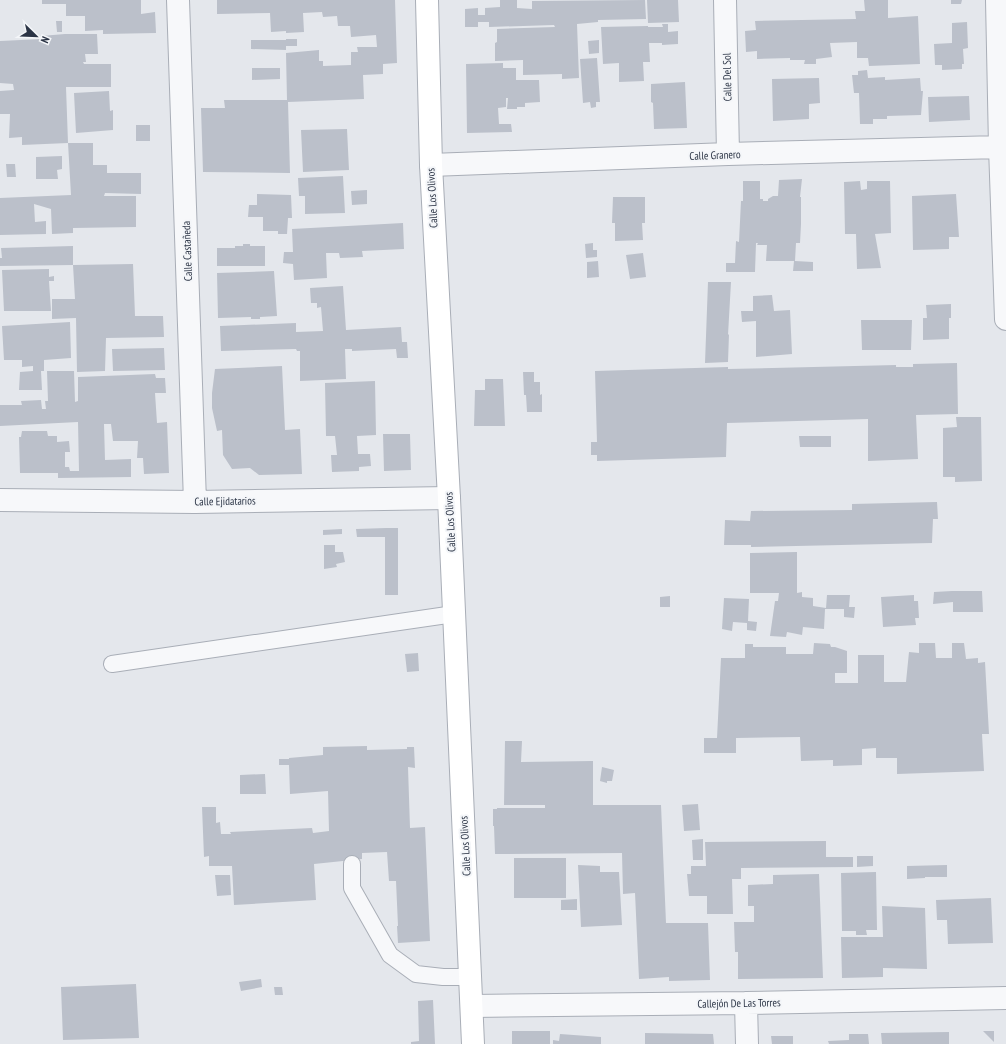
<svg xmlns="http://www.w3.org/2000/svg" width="1006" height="1044" viewBox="0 0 1006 1044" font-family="'PT Sans Narrow',sans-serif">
	<rect width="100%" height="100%" fill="#e4e7ec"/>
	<path fill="#bbc0ca" d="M42,0h99v14l14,-2 1,21 -53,1v-4l-18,1v-15h-19v-12h-24z
		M217,0h178l2,63 -14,1v10l-20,1 1,24 -76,3 2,71 -87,-1 -2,-64h24l-1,-8h63l-1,-47 33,-3v11h4v5l28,-1v-13h7l-1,-5h20l-1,-12 -25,2 -1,-11h-12l-1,-10 -14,1 -1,-5 -19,1 1,19 -18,1v-2l-15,1 -1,-19 -53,1z
		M500,0h17v8l15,1v-8l113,-1 1,19 -48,1v2l-21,2 2,54 -17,1v-5l-39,1v-15l-28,1v-18l2,-1v-13l58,-2 -1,-2 -65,2v-5h-11v5h-13v-18l13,-1v7h7v-7l15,-1z
		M647,0h31l1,22 -31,1z
		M864,0h24v18l30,-2 2,48 -51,2 -1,-8h-11v-16l-27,1 2,14 -16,2v5h-12l1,-4h-15v-2l-33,1v-8l-11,1 -1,-21 11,-1 -1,-9 101,-2 -1,-8h10z
		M951,0h11l-1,4h-10z
		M56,21h6v11h-5z
		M967,22l1,26 -5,1 1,15h-2v5l-20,1v-5h-7l-1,-21 18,-1v-20z
		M662,24h6v8l10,-1v13l-16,1v-2h-13l1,19h-7l1,19 -25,1v-19l-16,1 -2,-37 47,-1v1h15z
		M65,34h32l1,20h-13l1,8h-3l1,2h27v23h-45l2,56 -46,2v-8l-13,1 1,-24h-10v-23l14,-1 -1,-6 -13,-1v-42l42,-2 -1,-3z
		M286,39h11v7h-11v4l-35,-1v-9h35z
		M599,40v13l-10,1 -1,-13z
		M597,58l3,44h-4v5l-5,1 -1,-6 -7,1 -3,-44z
		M503,63v5h13v12h23l1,22 -15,1v4h-8v2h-10l1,-11h-2v9l-8,1 1,16h12l1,8 -45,1 -1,-69z
		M252,68h28v11l-28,1z
		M867,70l1,8 17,-1v3l35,-2 1,13h2l-2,24 -34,1v3h-14v5h-13l-1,-31h-5l-2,-18h6v-4z
		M819,78l1,25 -11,1v15l-36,2 -1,-42z
		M685,82l2,46 -33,1 -1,-26 -2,-1v-18z
		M109,91l1,20 3,-1v20l-37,3 -2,-40z
		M969,96l1,24 -41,2 -1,-25z
		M136,125h14v16h-14z
		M347,129l2,41 -46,2 -2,-42z
		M68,143h25v22h14v8h34v21l-36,-1 -1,3h32v31l-63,1v5l-21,1 -1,-25 -17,-5 1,18 11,-1v13l-46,1v-37l71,-3z
		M62,156v13l-5,1 1,9h-22v-22z
		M6,164h9l1,13h-9z
		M343,176l2,37 -40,1v-18h-6l-1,-18z
		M802,179l-2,18h1v27l-1,19h-4l-1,18 18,1v9h-20l1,-10h-28l1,-16h-10l1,-2h-2l-1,29h-29v-9h9l1,-22 3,1 2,-41h2v-20h17v18h3v2h5v-2l5,-3h5l1,-16z
		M860,181l1,9 6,-1v-8h23l1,52 -16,1 6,34 -24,1 -1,-35h-11l-1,-52z
		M367,190v14l-15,1 -1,-14z
		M257,194l34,1 1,23h-4l-1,16h-9v-3h-15v-14h-15l1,-12h8z
		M956,194l3,43h-10v12l-36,1 -1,-54z
		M613,197h32v26h-3l1,17 -28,1v-18h-3z
		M403,223l1,26 -42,2 1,6 -23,1 -1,-5h-13l1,25 -33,2 -1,-16 -10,-1 1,-11h9l-1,-23z
		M593,243v7h4v7l-11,1 -1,-14z
		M243,244h7v2h15v20h-48v-18h18v-2h8z
		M73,246v19l-73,1v-8h2l-1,-10z
		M643,253l3,24 -16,2 -4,-24z
		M598,261l1,16 -12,1v-16z
		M133,264l2,52h28l1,21 -58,1 -1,33 -28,1 -1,-54 -24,1v-20h23l-2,-34z
		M49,269v8l5,-1v5h-5l2,30h-47l-2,-41z
		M274,271l3,45 -17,1v2h-9v-2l-33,1 -1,-45z
		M708,282h23l-3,53 1,-1 -1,28 -23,1z
		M343,286l3,44 55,-3 1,15h5l1,16h-11l-1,-9 -44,2v-2h-7l1,30 -46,2v-30h-3l-1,-2 -75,2 -1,-25 76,-3v9l27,-1 -2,-24 -4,1v-5h-6l-1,-15z
		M772,295l2,16 16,-1 2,44 -36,3v-36l-14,1 -1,-11h12v-15z
		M951,304v14h-2v21l-26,1v-22h4l-1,-13z
		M861,320h51l-1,30h-49z
		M70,322l1,36 -27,2v11h-3l1,19h-23l1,-18 13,-1v-5l-11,1v-7h-18l-2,-34z
		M164,348l1,22 -52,1 -1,-22z
		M957,363l1,51 -42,1 2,44 -50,2v-42l-141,4 -1,34 -129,4v-6h-6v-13h6l-2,-71 133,-4v2l168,-4v2h17v-3z
		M282,366l3,64 15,-1 2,45 -43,1 -9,-7 -18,1 -9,-14 -1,-25 -5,1 -5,-23v-15l3,-24z
		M47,371h27l1,31 3,-1v-24l77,-3 1,4h9l1,15h-11l2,30 10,-1 2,51 -25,1 -1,-16h-6l1,-17h-25l-2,-17h-7l1,36 26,-1v18l-73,1v-5h-38l-1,-36h2l1,-6h25l1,5h9v6l12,-1 1,11h-5v15h4l1,4h9l-1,-49 -78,4v-21h22l-1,-4 20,-1 1,9h4l-1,-8h3z
		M523,372h11v10h6v13l2,-1v18h-15l-1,-17h-2z
		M485,379h18l2,47h-31l1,-36h10z
		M375,381l1,54 -19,1 1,18h12l1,12 -12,1v4l-27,1 -1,-17h6l-2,-19h-9l-1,-53z
		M956,417h25l1,64 -27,1v-5h-12v-49l14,-1z
		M383,434h27l1,36 -27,1z
		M799,436h32v11h-31z
		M937,502l1,17h-5l-1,24 -181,4v-2h-27l1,-25 25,1 1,-10 101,-1v-6z
		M386,528h12v67h-13v-58h-28l-1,-8z
		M342,529v5l-19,1v-5z
		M324,545h11v7h8l2,10 -9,2 1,3 -13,2z
		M797,552v41l5,-1v5l11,1v8l13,2 1,-13h23l-1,12h6l-1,11 -10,-1v-8h-19l-1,20 -21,-2 -1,8 -15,-3 -1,5 -16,-1 5,-35h3l1,-8h-29v-40z
		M952,591h30l1,21h-30v-10l-20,2 1,-12z
		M914,595v6h4l1,17h-4l1,7 -33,2 -2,-30z
		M670,596v11h-10v-10z
		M724,598l25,1 -1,22 9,1 -1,9 -9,-1v-7l-14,-1 -1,9 -10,-2z
		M814,643l16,1 1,3h4l12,4v22h-12v10h23v-28h26v27h22l3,-30 10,1v-10h16l1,15h16v-15h12l2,16 12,-1v5l7,-1 4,72h-7l2,37 -87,3v-16h-21v-10l-14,1v16l-29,1v-6l-32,1 -1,-24 -64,1v15h-32v-15h13l4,-80h24v-14h8v3h33v7h27z
		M418,653l1,18 -12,1 -2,-18z
		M505,741h17l-1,21 72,-1v44h68l5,118h42l2,57 -41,1v-4l-30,2 -4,-86 -12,1 -1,-41 -127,1 -1,-28h-1v-17h4v-1h48v-3h-41z
		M367,746v4l40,-1v-2h7l1,21 -7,-1 2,61 15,-1 5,114 -32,2 -1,-17h1l-2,-45h-7l-2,-29 -25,1v6l-48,5 2,36 -82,5 -2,-39h-23v-10l-5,1 -2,-50h14v16l4,-1 1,12h10l-1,-2 82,-4 1,5 16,-2 -1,-40 -38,3 -1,-29h-10v-6h10v-1l34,-3v-8z
		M602,767l12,3 -2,11h-5v2l-7,-2z
		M265,774l1,20h-26v-19z
		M698,804l2,26 -16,1 -2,-26z
		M703,839v21h-10l-1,-20z
		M826,841v16h27v10l-112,1v11h-9l1,35h-26v-18h-18l-2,-22h4v-8h15l-1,-24z
		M857,856h16v10l-16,1z
		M514,858h52v40h-52z
		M578,865l22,1v6h19l3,53 -41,2z
		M947,865v12h-22v1l-18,1v-13z
		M876,872l1,58h-11l1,5h-11v-4h-14l-1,-58z
		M819,874l4,104 -85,1v-27h-3l-1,-30h20v-16h-6v-21l25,-1v-9z
		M215,875h15l1,20 -14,1z
		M991,898l2,45 -45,1 -1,-24h-10l-1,-20z
		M577,899v11h-16v-10z
		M882,906l43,2 2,61 -44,-1v9l-41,1 -1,-41h42z
		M261,979l1,8 -21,4 -2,-9z
		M136,984l3,54 -76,2 -2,-53z
		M274,987h8l1,8h-8z
		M433,1000l2,44h-24v-2l8,-1 -1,-40z
		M512,1031h38v13h-38z
		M983,1031h11v11z
		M949,1032v12h-67l-1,-11z
		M645,1033l68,1 1,10h-69z
		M560,1034l41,3v7h-48v-4l6,1z
		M849,1034h19l1,10h-40l-1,-3 21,-1z
		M771,1036h22v8h-21z"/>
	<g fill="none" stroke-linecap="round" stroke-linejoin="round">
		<defs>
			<path id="lane" d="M112,664l342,-50
				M352,864v24l38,67 26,19 27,3h27"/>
			<path id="street" d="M178,0l17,502
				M725,0l3,154
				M997,0l3,147 6,172
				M431,165l297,-11 272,-7
				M0,500l195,2 254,-4
				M746,1003l1,41
				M472,1006l274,-3 260,-5"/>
			<path id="secondary" d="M427,0l4,165 18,333 24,546"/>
		</defs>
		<use href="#lane" stroke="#a9aeb7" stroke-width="18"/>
		<use href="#street" stroke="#a9aeb7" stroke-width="24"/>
		<use href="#secondary" stroke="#a9aeb7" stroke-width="24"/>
		<use href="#lane" stroke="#f7f8fa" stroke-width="16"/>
		<use href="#street" stroke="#f7f8fa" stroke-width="22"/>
		<use href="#secondary" stroke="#fff" stroke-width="22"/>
	</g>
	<g text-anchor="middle" stroke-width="4" stroke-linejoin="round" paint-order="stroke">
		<g font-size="11" fill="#2b3445" stroke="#f4f6f9">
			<text transform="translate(727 77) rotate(-91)" y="4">Calle Del Sol</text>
			<text transform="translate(715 155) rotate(-2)" y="4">Calle Granero</text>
			<text transform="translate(432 198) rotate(-93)" y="4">Calle Los Olivos</text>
			<text transform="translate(187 251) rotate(-92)" y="4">Calle Castañeda</text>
			<text transform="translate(225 501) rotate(-1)" y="4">Calle Ejidatarios</text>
			<text transform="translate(450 522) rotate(-93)" y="4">Calle Los Olivos</text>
			<text transform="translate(465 846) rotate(-93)" y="4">Calle Los Olivos</text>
			<text transform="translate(739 1003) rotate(-1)" y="4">Callejón De Las Torres</text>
		</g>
	</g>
	<g transform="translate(36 36) rotate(113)" stroke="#f4f6f9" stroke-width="3" paint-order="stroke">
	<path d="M0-3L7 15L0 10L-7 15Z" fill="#2b3445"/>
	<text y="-6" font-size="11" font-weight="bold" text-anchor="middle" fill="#2b3445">N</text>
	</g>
</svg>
